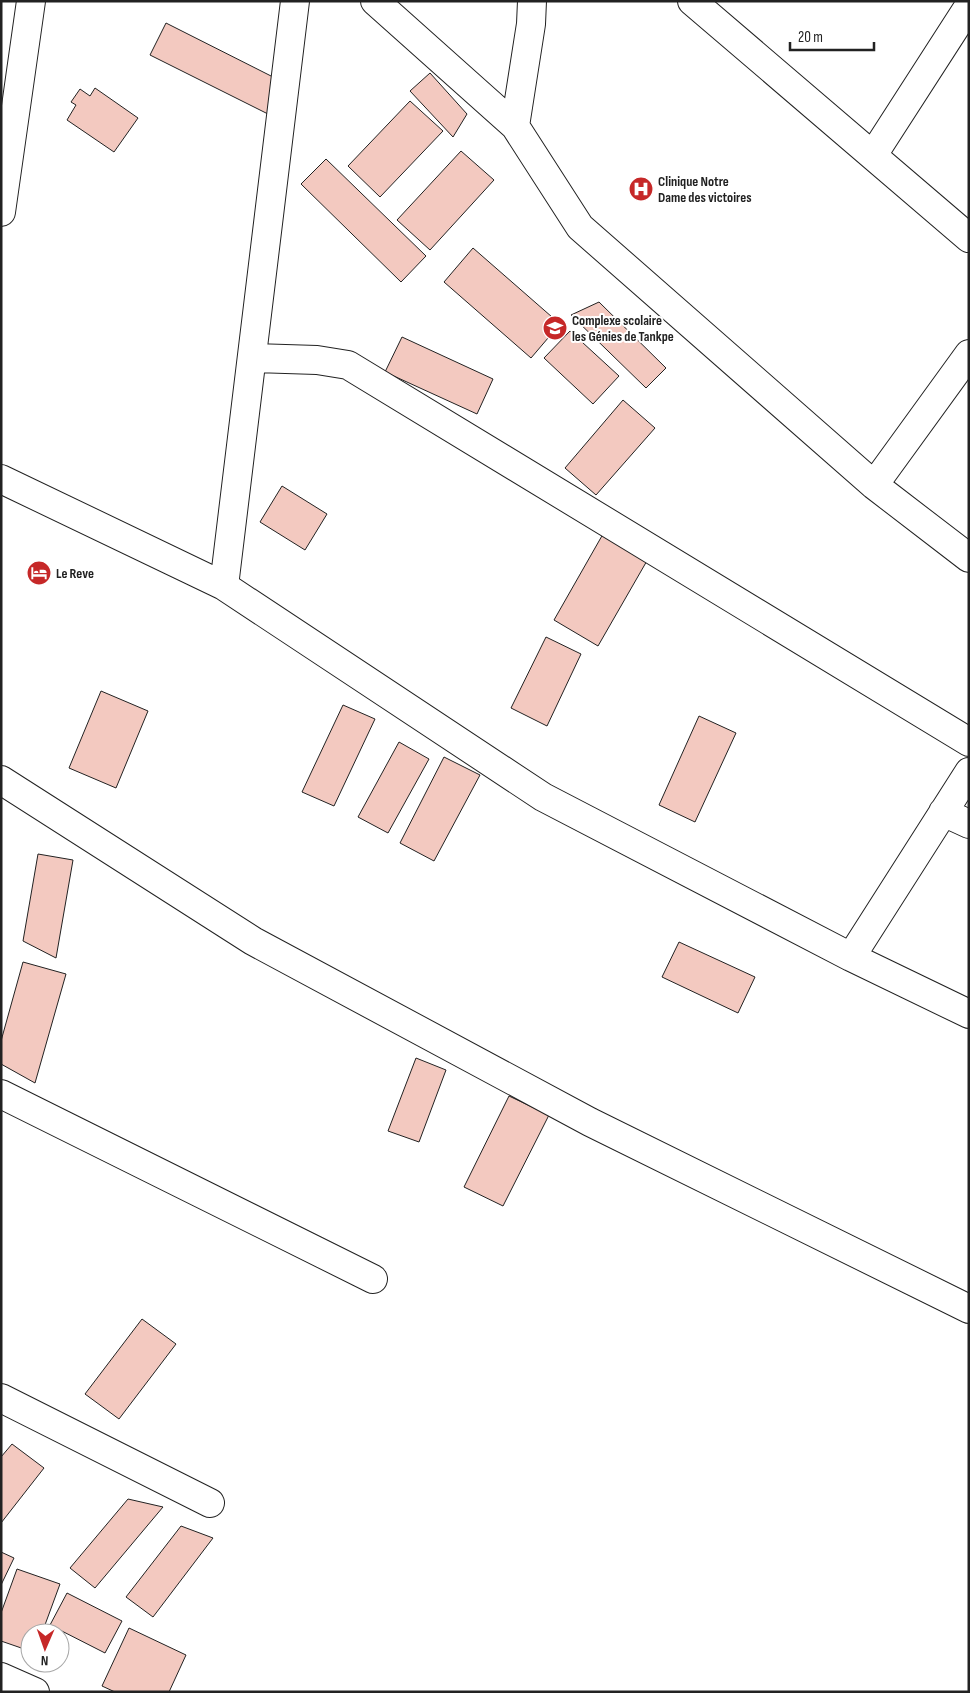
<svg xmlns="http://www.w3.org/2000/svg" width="970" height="1693" viewBox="0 0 970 1693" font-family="'Sofia Sans Condensed',sans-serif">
	<rect width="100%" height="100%" fill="#fff"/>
	<path fill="#f3c9c0" stroke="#222" d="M166,23l109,55 -5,37 -120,-60z
		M430,73l37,41 -14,23 -43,-46z
		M95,88l43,30 -24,34 -47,-32 9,-15 -5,-3 9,-13 10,7z
		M410,101l33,30 -63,66 -32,-31z
		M461,151l33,29 -64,70 -33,-30z
		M326,159l100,97 -25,26 -100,-98z
		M473,248l87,76 -29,34 -87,-76z
		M599,302l67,66 -20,20 -75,-73z
		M570,331l49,45 -26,28 -49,-46z
		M402,337l91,42 -16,35 -92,-42z
		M623,400l32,28 -59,67 -31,-27z
		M282,486l45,28 -22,36 -45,-28z
		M603,534l45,25 -50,87 -44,-26z
		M546,637l35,17 -34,72 -36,-18z
		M101,691l47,20 -32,77 -47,-20z
		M343,705l32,14 -41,87 -32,-14z
		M699,716l37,17 -41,89 -36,-17z
		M399,742l30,17 -41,74 -30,-16z
		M444,757l36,18 -46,86 -34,-18z
		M38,854l35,6 -17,98 -33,-17z
		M679,942l76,35 -17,36 -76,-36z
		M23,962l43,12 -31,109 -34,-19v-23z
		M416,1058l30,12 -27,72 -31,-11z
		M509,1096l40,19 -46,91 -39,-19z
		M142,1319l34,25 -57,75 -34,-25z
		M12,1444l32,24 -43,55v-66z
		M128,1499l35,8 -68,81 -25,-20z
		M181,1526l32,12 -60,79 -27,-20z
		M1,1552l13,6 -13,27z
		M17,1569l43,15 -18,49h-12v18l-29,-10v-28z
		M67,1593l55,28 -17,32 -55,-28z
		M129,1628l57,27 -17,37h-54l-13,-6z"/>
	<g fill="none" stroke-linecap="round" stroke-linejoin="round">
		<defs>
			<path id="minor" d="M375,1l140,125 65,101 294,258 95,73
				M692,1l277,237
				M515,126l16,-102 1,-23
				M873,155l96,-149
				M1,212l30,-211
				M252,358l65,2 31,5 621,377
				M1,479l223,107 319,211 308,160 118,57
				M874,485l95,-131
				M224,586l71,-585
				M1,780l252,161 337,181 379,187
				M943,812l26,12
				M851,957l118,-185
				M1,1094l372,185
				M1,1398l209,105
				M1,1677l34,15"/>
		</defs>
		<use href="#minor" stroke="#222" stroke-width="30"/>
		<use href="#minor" stroke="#fff" stroke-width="28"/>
	</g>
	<defs>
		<symbol id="hospital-disc" viewBox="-11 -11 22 22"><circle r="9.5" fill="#c62828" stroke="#fff"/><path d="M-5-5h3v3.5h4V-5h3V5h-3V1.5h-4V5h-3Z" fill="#fff"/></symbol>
		<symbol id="school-disc" viewBox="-11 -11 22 22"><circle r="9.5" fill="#c62828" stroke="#fff"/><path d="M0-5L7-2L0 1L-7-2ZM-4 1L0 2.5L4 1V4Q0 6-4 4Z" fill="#fff"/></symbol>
		<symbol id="hotel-disc" viewBox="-11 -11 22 22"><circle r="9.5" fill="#c62828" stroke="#fff"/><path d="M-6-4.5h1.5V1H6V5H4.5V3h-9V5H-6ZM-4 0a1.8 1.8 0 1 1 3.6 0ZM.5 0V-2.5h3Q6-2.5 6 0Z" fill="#fff"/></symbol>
	</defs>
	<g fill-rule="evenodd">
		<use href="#hospital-disc" x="627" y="175" width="28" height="28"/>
		<use href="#school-disc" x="541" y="314" width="28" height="28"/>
		<use href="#hotel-disc" x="25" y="559" width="28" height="28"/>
	</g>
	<g text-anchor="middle" stroke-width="4" stroke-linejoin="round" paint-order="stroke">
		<g font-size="14" font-weight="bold" fill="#222" stroke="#fff" text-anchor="start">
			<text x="658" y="186">Clinique Notre<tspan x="658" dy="16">Dame des victoires</tspan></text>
			<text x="572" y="325">Complexe scolaire<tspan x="572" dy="16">les Génies de Tankpe</tspan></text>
			<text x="56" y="578">Le Reve</text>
		</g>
	</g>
	<rect width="970" height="1693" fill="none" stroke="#222222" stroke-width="5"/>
	<g transform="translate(45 1648) rotate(182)"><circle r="24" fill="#ffffff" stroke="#a7a7a7"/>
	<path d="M0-4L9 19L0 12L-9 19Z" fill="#c62828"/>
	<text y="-8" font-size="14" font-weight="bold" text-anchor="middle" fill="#222222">N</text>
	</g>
	<path d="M790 42v8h84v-8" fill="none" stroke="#222222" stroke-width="2.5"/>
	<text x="798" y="42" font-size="15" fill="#222222" stroke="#ffffff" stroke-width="4" paint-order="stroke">20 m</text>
</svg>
